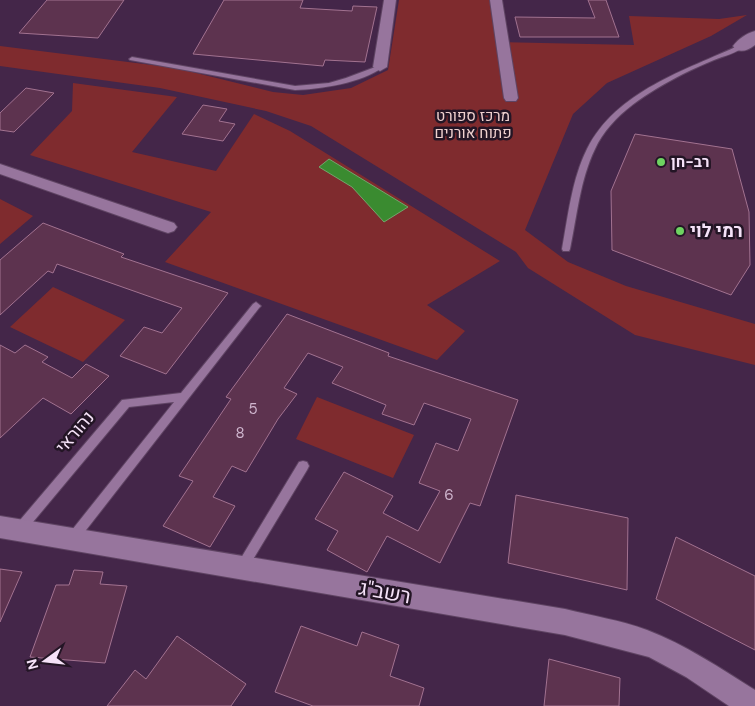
<svg xmlns="http://www.w3.org/2000/svg" width="755" height="706" viewBox="0 0 755 706" font-family="'DM Sans',Heebo,sans-serif">
	<rect width="100%" height="100%" fill="#442649"/>
	<path fill="#7f2b2e" d="M399,0h92l7,42 136,3 -5,-29 90,3 28,-4 -36,21 -104,47 -34,31 -48,116 43,32 58,24 129,38v41l-120,-30 -107,-67 -12,-16 -205,-126 -45,-15 -106,-23 -160,-22v-20l176,22 97,24 30,3 48,-7 37,-18z
		M73,83l104,14 -45,55 84,19 38,-57 36,17 210,130 -73,44 38,26 -28,29 -272,-98 46,-50 -181,-57 42,-44z
		M0,199l33,17 -33,28z
		M53,287l72,33 -42,42 -73,-35z
		M317,397l97,38 -21,43 -97,-39z"/>
	<path fill="#3a8b30" stroke="#72a56c" d="M329,159l79,48 -24,15 -32,-35 -33,-20z"/>
	<path fill="#5d334f" stroke="#a27290" d="M47,0h77l-26,38 -79,-5z
		M224,0h79l-3,8 52,3 1,-5 24,1 -12,55 -40,-2 -2,6 -130,-12z
		M588,0h18l13,37h-99l-5,-20 80,1z
		M26,88l28,5 -40,39 -14,-2v-17z
		M203,105l24,4 -8,12 16,3 -12,17 -41,-7z
		M635,134l97,15 17,63 1,53 -19,30 -119,-45 -1,-59z
		M43,223l81,31 -3,3 107,36 -62,81 -46,-18 24,-29 18,6 20,-25 -125,-44 -4,9 -5,-2 -48,44v-55z
		M287,314l102,39 -1,3 130,44 -38,106 -10,-3 -30,60 -53,-27 -20,36 -40,-22 11,-19 -23,-12 29,-47 49,24 -10,17 35,18 22,-40 -21,-8 17,-40 22,8 13,-32 -47,-16 -10,22 -32,-11 4,-9 -54,-22 11,-16 -35,-14 -24,35 13,6 -19,25 -32,53 -14,-6 -19,31 22,9 -25,41 -47,-21 30,-45 -14,-5 52,-77 -5,-2z
		M0,345l15,8 10,-8 23,12 -6,5 30,16 14,-14 23,12 -38,38 -28,-16 -43,40z
		M516,495l112,23 -1,72 -119,-27z
		M676,537l79,39v74l-99,-51z
		M0,569l22,3 -22,50z
		M74,570l29,2 -3,12 27,2 -22,77 -75,-6 26,-72h13z
		M301,626l56,20 5,-14 37,13 -9,31 34,12 -5,18h-106l-38,-14z
		M177,636l69,48 -15,22h-124l28,-36 11,9z
		M549,659l71,19 -1,28h-75z"/>
	<g fill="none" stroke-linecap="round" stroke-linejoin="round">
		<defs>
			<path id="lane" d="M740,45l5,1c-8,7 -21,10 -31,14 -10,4 -21,9 -31,14 -33,17 -72,40 -88,75 -15,31 -18,67 -25,100l-1,2h-6l-1,-2c6,-33 10,-70 25,-100 29,-58 99,-79 153,-104z
				M132,57l163,29 34,-3 17,-5 32,-12 5,1c-21,16 -62,22 -88,23l-165,-30 -1,-1z
				M256,302l5,4 -2,2 -183,235 -4,2 -4,-2 -2,-4 2,-4 106,-133 -45,5 -106,127 -4,2 -4,-2 -2,-4 2,-4 107,-126 59,-7 72,-89z
				M303,461l4,1 2,4 -2,4 -61,101 -4,2 -4,-2 -2,-4 2,-4 61,-101z"/>
			<path id="street" d="M384,0h12l-9,67 -7,4 -7,-4z
				M490,0h12l16,98 -2,3h-10l-2,-3z
				M0,164l174,59 3,4 -3,4 -6,2 -6,-2 -162,-57z
				M0,516l565,93c27,7 56,11 82,21 39,15 73,38 108,60v16h-26l-43,-29 -37,-20 -84,-22 -565,-97z"/>
			<path id="secondary" d="M755,31v14c-7,5 -11,7 -19,5l-3,-4c5,-7 14,-13 22,-15z"/>
		</defs>
		<use href="#lane" stroke="#5f4463" stroke-width="2"/>
		<use href="#street" stroke="#5f4463" stroke-width="2"/>
		<use href="#secondary" stroke="#5f4463" stroke-width="2"/>
		<use href="#lane" fill="#97759d" fill-rule="evenodd"/>
		<use href="#street" fill="#97759d" fill-rule="evenodd"/>
		<use href="#secondary" fill="#97759d" fill-rule="evenodd"/>
	</g>
	<g fill="#6ed361" stroke="#231525" stroke-width="2">
		<circle cx="661" cy="162" r="5"/>
		<circle cx="680" cy="231" r="5"/>
	</g>
	<g text-anchor="middle" stroke-width="5" stroke-linejoin="round" paint-order="stroke">
		<g font-size="15" fill="#f0d1cf" stroke="#231525">
			<text x="473" y="121">מרכז ספורט<tspan x="473" dy="17">פתוח אורנים</tspan></text>
		</g>
		<g font-size="15" font-weight="bold" fill="#f5e2f8" stroke="#231525" text-anchor="start">
			<text x="671" y="167">רב-חן</text>
		</g>
		<g font-size="15" fill="#cfb6ce">
			<text x="253" y="414">5</text>
			<text x="240" y="438">8</text>
			<text x="449" y="500">6</text>
		</g>
		<g font-size="18" font-weight="bold" fill="#f5e2f8" stroke="#231525" text-anchor="start">
			<text x="690" y="237">רמי לוי</text>
		</g>
		<g font-size="18" fill="#f5e2f8" stroke="#231525">
			<text transform="translate(75 432) rotate(-50)" y="6">נהוראי</text>
		</g>
		<g font-size="21" fill="#f5e2f8" stroke="#231525">
			<text transform="translate(385 592) rotate(10)" y="7">רשב"ג</text>
		</g>
	</g>
	<g transform="translate(45 661) rotate(255)" stroke="#231525" stroke-width="4" paint-order="stroke">
	<path d="M0-4L9 19L0 12L-9 19Z" fill="#f5e2f8"/>
	<text y="-8" font-size="14" font-weight="bold" text-anchor="middle" fill="#f5e2f8">N</text>
	</g>
</svg>
